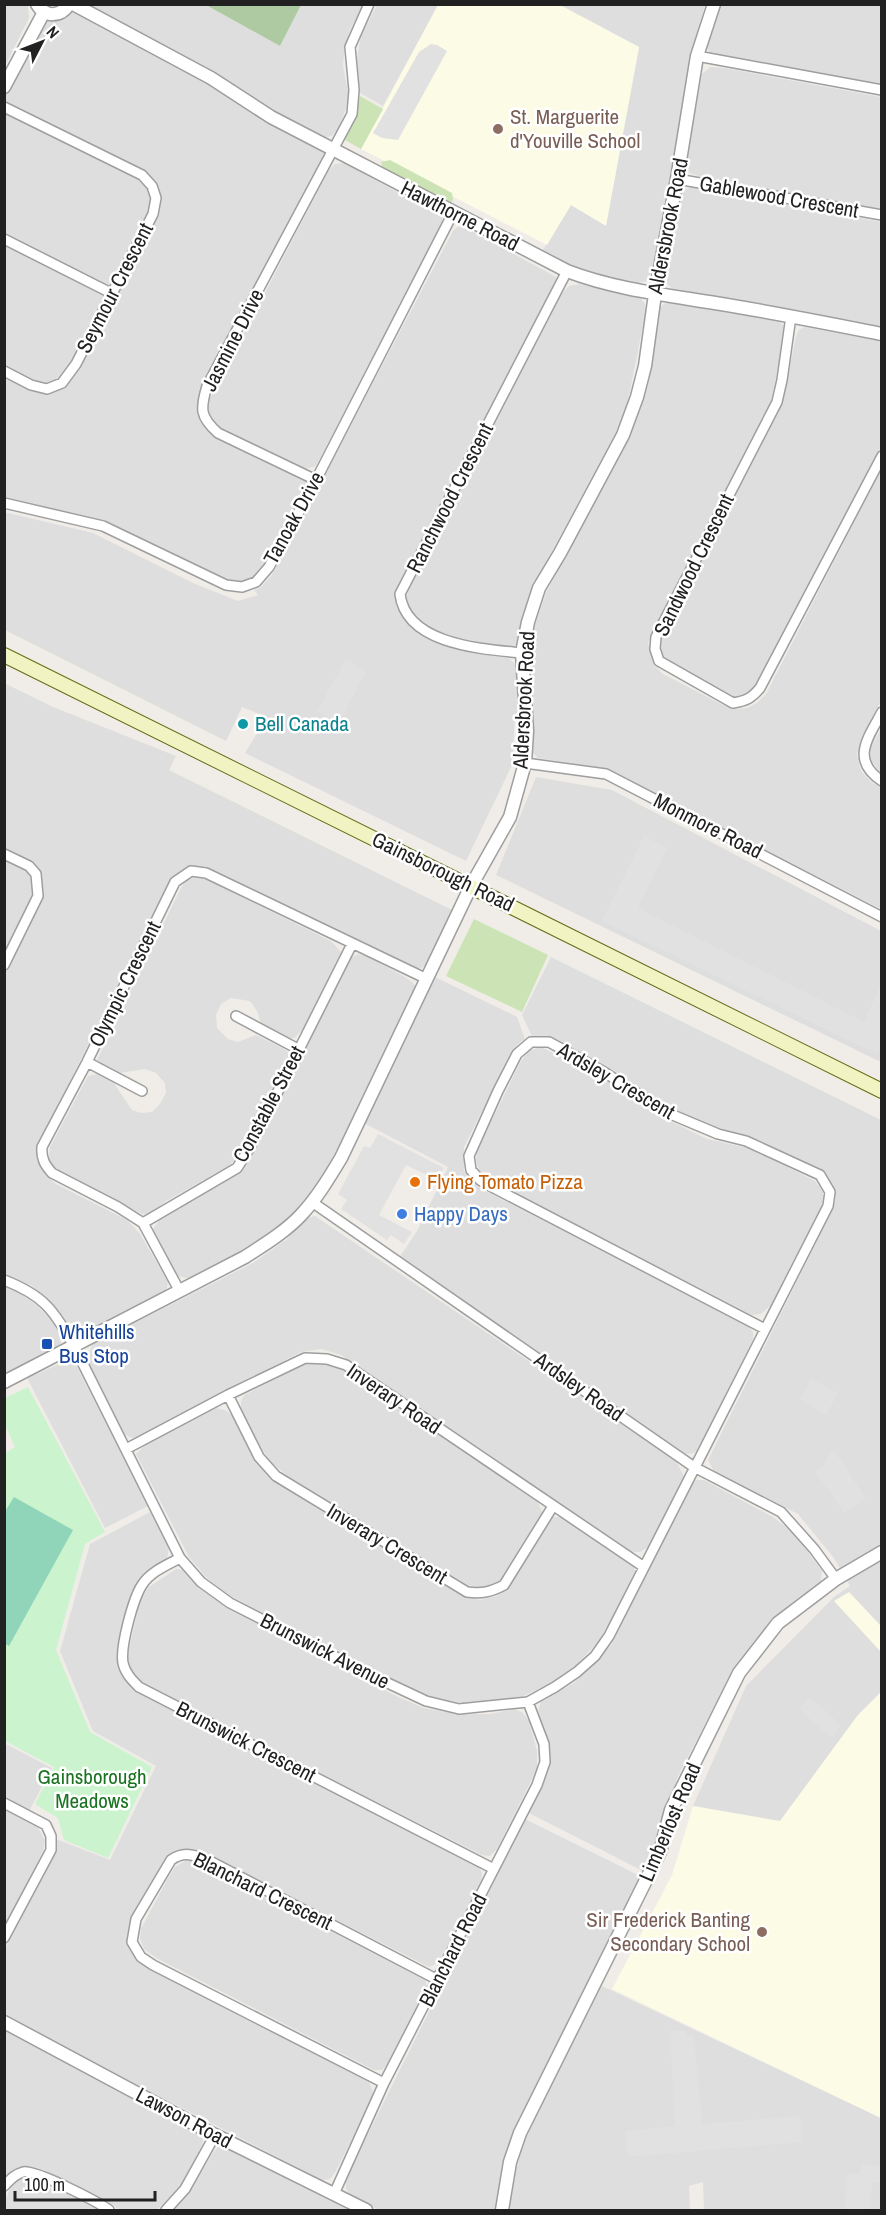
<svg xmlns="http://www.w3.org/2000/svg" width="886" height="2215" viewBox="0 0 886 2215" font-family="'Archivo Narrow',sans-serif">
	<rect width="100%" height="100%" fill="#f0ede8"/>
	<path fill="#dedede" d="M5,4l23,1 1,13 -24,48z
		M86,5h120l74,41 21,-41h62l-14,27 -5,20 -1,14 5,26 -2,17 -8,20 -6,7 -10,2z
		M377,5h61l-55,101 -23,-13 -3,-35 4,-22z
		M560,5h145l-10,34 -42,234 -6,8 -10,2 -56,-11 -40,-19 30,-48 35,20 33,-178z
		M720,5h161v81l-171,-33 -3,-5 4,-21z
		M68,7l265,143 -126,236v18l122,-234 6,-6 9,-1 98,54 1,6 -127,243 -14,4 -97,-48 111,58 -60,102 -30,3 -123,-59 -98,-25 -1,-414 40,-75z
		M710,67l15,1 156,29v112l-183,-33 -8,-3 -5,-8 17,-91z
		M692,187l189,35v106l-207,-38 -7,-6 -2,-7 15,-82 6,-6z
		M459,226l9,3 88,48v8l-158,300 -2,20 6,12 24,19 26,13 57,9 7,7 6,49 -7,1 -3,50 -46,96 -221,-108 22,-36 -25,-10 -16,34 -221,-111 -1,-118 89,21 100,50 45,18 20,-6 -4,-5 6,-2 12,-13 181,-344z
		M579,284l60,12 6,8 1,6 -19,96 -11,26 -86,160 -8,25 -6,28 -6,2 -49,-7 -25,-9 -24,-16 -7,-13 4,-13 154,-297 6,-6z
		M670,301l109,20 5,5 2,6 -15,69 -123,242 6,22 9,9 60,31 12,4 12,-1 10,-5 9,-9 115,-224v231l-19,38 -5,15 4,17 10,11 10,5v122l-273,-140 -70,-11 -5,-5 -5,-83 5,-39 13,-38 71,-135 28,-70 14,-79 5,-5z
		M805,327l76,14v106l-128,245 -8,4 -10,1 -69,-37 -5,-9 1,-12 120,-235 14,-67 3,-7z
		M4,683l49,24 123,49 -7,14 285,141 -26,53 -7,4h-8l-208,-102h-15l-13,8 -9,11 -127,254 -4,16 4,13 13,15 73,37 13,14 28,48 -2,9 -84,44 -9,-2 -10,-17 -15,-17 -17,-14 -26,-10z
		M881,728v45l-10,-12 -1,-11z
		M536,777l76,13 269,141v131l-385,-187z
		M195,878l10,1 126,62 10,11 -38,77 -9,9h-6l-27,-14 -4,-13 -7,-10 -19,-3 -10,6 -5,11 1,13 11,11 10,3 18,-7 24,12 7,4 2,4 -46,97 -14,14 -63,35 -17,13h-7l-79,-40 -11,-7 -3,-9 1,-11 38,-71 9,-2 16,8 19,28 9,3 11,-1 8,-8 6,-11 -1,-10 -9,-10 -11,-4 -25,4 -15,-6 -8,-7 84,-172 6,-9z
		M358,954l10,3 37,20 7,5 4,5 -84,172 -17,29 -20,25 -28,26 -76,40 -14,-3 -21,-38 -3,-9 8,-11 83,-50 10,-15 94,-194z
		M551,957l330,163v588l-23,7 -78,106 -87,-15 53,-120 88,-89 16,-11 -16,-28 -36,-44 -84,-42 -6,-12 122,-245 5,-14 -1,-13 -8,-13 -16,-10 -33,-16 -93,-34 -35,-20 -33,-23 -66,-35 -18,-1 -10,-21z
		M435,977l82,40 8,22 -7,5 -6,8 -48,95v23l6,10 12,9 267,138 4,5v7l-53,109 -6,5 -8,1 -287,-196 18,-27 31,-64 -86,-45z
		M541,1047l59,29 39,27 35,20 33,16 45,10 63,32 8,11 1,9 -53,104 -10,9 -9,1 -264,-136 -9,-9 -3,-9 1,-11 43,-87 8,-12z
		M315,1216l361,245 8,15 -34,70 -10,6h-9l-290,-197 -20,-6 -20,3 -160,84 -9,2 -8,-4 -35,-70v-11l4,-9 160,-81 33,-23 21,-22z
		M4,1287l12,4 19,13 14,13 12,19v7l-6,6 -51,27z
		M66,1361h5l6,6 71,139 -43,22 -78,-150z
		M320,1362l11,2 16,8 189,126 7,16 -34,57 -12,12 -14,6 -15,-4 -180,-109 -15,-12 -10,-13 -22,-41v-8l3,-7 63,-32z
		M216,1408l9,2 8,6 23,44 14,18 192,118 18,4 17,-4 14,-11 41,-68h9l72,47 2,7 -23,47 -14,24 -21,22 -26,19 -30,14 -30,5 -29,1 -39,-8 -198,-102 -19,-16 -17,-20 -53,-103 9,-9z
		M696,1480h8l69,37 21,16 28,38 -1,10 -32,24 -31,32 -27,36 -53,103 -33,96 -118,-60 18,-34 4,-13v-17l-11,-38 3,-8 33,-19 38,-39 78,-157z
		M152,1511l17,36 -2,13 -25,18 -11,16 -13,57 2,16 8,16 13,11 338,172 3,7v5l-40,83 -13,6 -224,-114 -12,-4h-9l-19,11 -36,67 -1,10 2,12 5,8 12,10 222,115 5,13 -38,76 -6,8 -8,1 -317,-163 -1,-67 51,-99 1,-12 54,21 46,-94 -63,-35 -33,-80 30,-107z
		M176,1569l7,1 12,14 33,25 168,87 28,12 32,6h35l24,-5 8,4 6,8 8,30v18l-40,80 -7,7 -8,-1 -339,-171 -10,-10 -5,-11v-10l12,-52 9,-14z
		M4,1743l48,25 -23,43 -24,-13z
		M5,1809l32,17 8,14 -2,11 -38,77z
		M525,1819l117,58 -128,255 -10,28 -7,50h-118l-30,-15 -3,-7v-10z
		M185,1861h11l229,119 2,7 -40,77 -5,6h-8l-216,-111 -14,-10 -4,-10 1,-10 27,-51 7,-11z
		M602,1986l279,132v92h-177l-1,-28 -14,4 1,24h-181l4,-31 15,-48z
		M5,2031l193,100 5,9 -1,5 -20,39 -25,26h-38l-6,-5 -69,-35 -13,-4 -13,1 -13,11z
		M220,2145l8,2 122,63h-177l18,-20 23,-39z
		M26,2177l11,1 62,32h-94v-10l5,-11 8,-9z"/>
	<path fill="#fcfbe5" d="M438,5h122l79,42 -33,179 -35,-21 -24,40 -186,-96z
		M849,1592l32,34v26l-47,-51z
		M881,1692v426l-269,-129 60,-114 21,-69 87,15 78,-106z"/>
	<path fill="#cce3b5" d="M360,96l23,13 -22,40 -16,-9 10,-22z
		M390,160l62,33 1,7 -3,4 -67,-35 -2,-7z
		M474,919l74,36 -26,57 -76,-36z"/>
	<path fill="#aecaa2" d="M206,5h95l-21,41z"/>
	<path fill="#cbf4ce" d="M28,1387l77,145 -20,12 -29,106 34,82 62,35 -44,91 -44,-18 -6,-22 -23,-14 19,-37 -49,-26 -1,-287 11,-7 -10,-22v-27z"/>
	<path fill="#90d5ba" d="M14,1497l59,33 -64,116 -5,-3v-130z"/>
	<path fill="#e1e1e1" d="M431,44l6,1 10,6 -49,89 -16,-2 -9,-5 46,-81z
		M346,659l20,12 -27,52 -22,-12z
		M644,836l23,12 -29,60 226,114 17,-37v61l-4,8 -275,-133z
		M378,1134l66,34 -7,12 -31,-15 -27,50 33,17 -8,12 -13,-9 -4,5 -46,-31 6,-9 -9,-6 26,-48 6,2z
		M811,1379l27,14 -12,22 -26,-15z
		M833,1449l33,50 -22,14 -29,-42 8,-5z
		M809,1697l32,28 -8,12 -4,-1 -30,-27z
		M686,2030l1,6h7l8,88 98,-8 2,26 -174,15 -3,-26 50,-5 -5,-95z
		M862,2165l19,1v17h-9l-2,27h-26l4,-36h12z"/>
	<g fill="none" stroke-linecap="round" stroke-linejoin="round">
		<defs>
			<path id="minor" d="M697,56l185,34
				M4,107l138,68 10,11 4,12 -3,16 -77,150 -14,19 -15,6 -16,-4 -27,-14
				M677,179l205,36
				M4,239l107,54
				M791,316l-9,64 -5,22 -121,235 -1,12 4,12 74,42c13,-2 19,-5 27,-15l122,-232
				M316,480l-98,-47c-18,-16 -18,-24 -11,-47l145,-272 2,-24 -4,-43 19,-43
				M4,503l99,23 123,59 16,2 14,-5 13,-15 47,-87 137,-267
				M522,653c-39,-4 -116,-8 -122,-59l167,-323
				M882,712c-14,26 -32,48 0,69
				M525,763l81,11 276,143
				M4,854l25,12 7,8 2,22 -34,69
				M236,1016l62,33
				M87,1062l55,29
				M312,1202l382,265 87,45 33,37 22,30
				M143,1223l94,-55 12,-19 103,-205
				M4,1280c41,16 49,30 70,66l106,212 21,24 29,21 147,75 49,23 33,8 69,-7 27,-15 22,-15 18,-16 14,-20c73,-144 146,-287 219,-430l2,-14 -10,-17 -74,-34 -28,-7 -50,-21 -64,-41 -55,-30h-18l-14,12 -19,37 -29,65 2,14 9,10 14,8 271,141
				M179,1290l-36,-67 -25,-16 -66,-34c-7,-8 -11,-14 -10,-26l45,-85 88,-180 16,-11 15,2 221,106
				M228,1395l31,62 17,19 191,116c15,2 24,0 37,-7l49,-79
				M126,1449l102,-54 77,-37 22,1 19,6 298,202
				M180,1558c-13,7 -30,14 -38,27 -9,14 -22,62 -19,78 2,10 9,17 16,24l355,182
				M4,1803l42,22 5,11v14l-47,88
				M384,2083l-231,-118 -12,-8 -9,-15 4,-23 35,-59c13,-9 21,-5 35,-1l232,121
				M4,2186c6,-6 11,-12 19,-14 12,-3 75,30 86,38
				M334,2194l50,-111 153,-298 8,-23 -1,-18 -16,-42
				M166,2210l19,-21 30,-54"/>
			<path id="tertiary" d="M37,4c8,14 24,13 32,0
				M73,4l138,74 60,39 296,154c47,18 99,24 148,32 56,9 111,20 167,31
				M4,87l40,-75
				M4,1382l241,-125c20,-13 40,-25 56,-42 16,-17 28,-37 40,-57l130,-272 39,-69 15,-54 2,-32 -5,-78 6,-31 11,-34 21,-35 63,-118 14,-38 8,-31 10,-72 22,-115 20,-123 17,-52
				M4,2022l211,113 151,75
				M502,2210l8,-48 10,-29 140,-281 11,-42 68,-137 39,-50 58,-44 46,-27"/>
			<path id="secondary" d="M4,655l878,436"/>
		</defs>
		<use href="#minor" stroke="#9e9e9e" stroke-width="12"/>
		<use href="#tertiary" stroke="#9e9e9e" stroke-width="15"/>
		<use href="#secondary" stroke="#636c13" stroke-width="16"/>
		<use href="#minor" stroke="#fff" stroke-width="9"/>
		<use href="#tertiary" stroke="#fff" stroke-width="12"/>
		<use href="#secondary" stroke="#f1f3c3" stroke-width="14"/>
	</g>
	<g fill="#8d6e63" stroke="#fff" stroke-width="2">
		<circle cx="498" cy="129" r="6"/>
		<circle cx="762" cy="1932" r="6"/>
	</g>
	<circle fill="#0f9aa8" stroke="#fff" stroke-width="2" cx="243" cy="724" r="6"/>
	<circle fill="#e8710a" stroke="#fff" stroke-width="2" cx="415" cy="1182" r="6"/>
	<circle fill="#3f7fe0" stroke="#fff" stroke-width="2" cx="402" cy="1214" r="6"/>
	<rect fill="#1a4fb4" stroke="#fff" stroke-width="2" x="41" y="1338" width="12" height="12" rx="3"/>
	<g text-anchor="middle" stroke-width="5" stroke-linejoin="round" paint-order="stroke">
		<g font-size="21" fill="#785e54" stroke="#fff" text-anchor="start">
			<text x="510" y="124">St. Marguerite<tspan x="510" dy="24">d'Youville School</tspan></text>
			<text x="750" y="1927" text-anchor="end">Sir Frederick Banting<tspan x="750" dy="24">Secondary School</tspan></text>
		</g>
		<g font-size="21" fill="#212121" stroke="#fff">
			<text transform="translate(779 197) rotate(10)" y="7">Gablewood Crescent</text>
			<text transform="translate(460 216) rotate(27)" y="7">Hawthorne Road</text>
			<text transform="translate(668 226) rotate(-79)" y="7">Aldersbrook Road</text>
			<text transform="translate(115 288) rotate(-63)" y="7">Seymour Crescent</text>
			<text transform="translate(233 340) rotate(-63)" y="7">Jasmine Drive</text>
			<text transform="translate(450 498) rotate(-63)" y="7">Ranchwood Crescent</text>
			<text transform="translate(294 518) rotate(-61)" y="7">Tanoak Drive</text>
			<text transform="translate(694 565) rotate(-64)" y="7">Sandwood Crescent</text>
			<text transform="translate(524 700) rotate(-87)" y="7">Aldersbrook Road</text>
			<text transform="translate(708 826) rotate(27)" y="7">Monmore Road</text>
			<text transform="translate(443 872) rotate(26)" y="7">Gainsborough Road</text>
			<text transform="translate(125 984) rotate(-64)" y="7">Olympic Crescent</text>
			<text transform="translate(616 1081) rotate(30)" y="7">Ardsley Crescent</text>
			<text transform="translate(269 1104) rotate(-62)" y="7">Constable Street</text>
			<text transform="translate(579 1387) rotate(35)" y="7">Ardsley Road</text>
			<text transform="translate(394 1399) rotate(34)" y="7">Inverary Road</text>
			<text transform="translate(387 1544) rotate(31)" y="7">Inverary Crescent</text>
			<text transform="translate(325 1651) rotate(27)" y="7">Brunswick Avenue</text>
			<text transform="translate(246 1742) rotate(27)" y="7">Brunswick Crescent</text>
			<text transform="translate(670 1822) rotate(-67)" y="7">Limberlost Road</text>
			<text transform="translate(263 1891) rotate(26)" y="7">Blanchard Crescent</text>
			<text transform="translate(453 1950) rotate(-63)" y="7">Blanchard Road</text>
			<text transform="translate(184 2118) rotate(28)" y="7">Lawson Road</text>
		</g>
		<g font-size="21" fill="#0d838f" stroke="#fff" text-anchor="start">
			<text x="255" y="731">Bell Canada</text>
		</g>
		<g font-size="21" fill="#c56008" stroke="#fff" text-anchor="start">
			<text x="427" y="1189">Flying Tomato Pizza</text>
		</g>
		<g font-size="21" fill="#366cbe" stroke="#fff" text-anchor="start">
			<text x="414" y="1221">Happy Days</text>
		</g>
		<g font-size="21" fill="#164399" stroke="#fff" text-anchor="start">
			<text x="59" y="1339">Whitehills<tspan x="59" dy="24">Bus Stop</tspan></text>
		</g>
		<g font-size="21" fill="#1a7320" stroke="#fff">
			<text x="92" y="1784">Gainsborough<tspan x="92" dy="24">Meadows</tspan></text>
		</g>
	</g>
	<rect width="886" height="2215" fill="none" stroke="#212121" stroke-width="12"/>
	<g transform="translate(42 42) rotate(48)" stroke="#ffffff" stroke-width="4.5" paint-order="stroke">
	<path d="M0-4.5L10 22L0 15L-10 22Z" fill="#212121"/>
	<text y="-9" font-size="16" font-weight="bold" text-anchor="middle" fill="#212121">N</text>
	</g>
	<path d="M15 2191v9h140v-9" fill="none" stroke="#212121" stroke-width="3"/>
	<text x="24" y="2191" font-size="18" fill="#212121" stroke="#ffffff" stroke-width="4.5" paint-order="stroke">100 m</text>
</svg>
